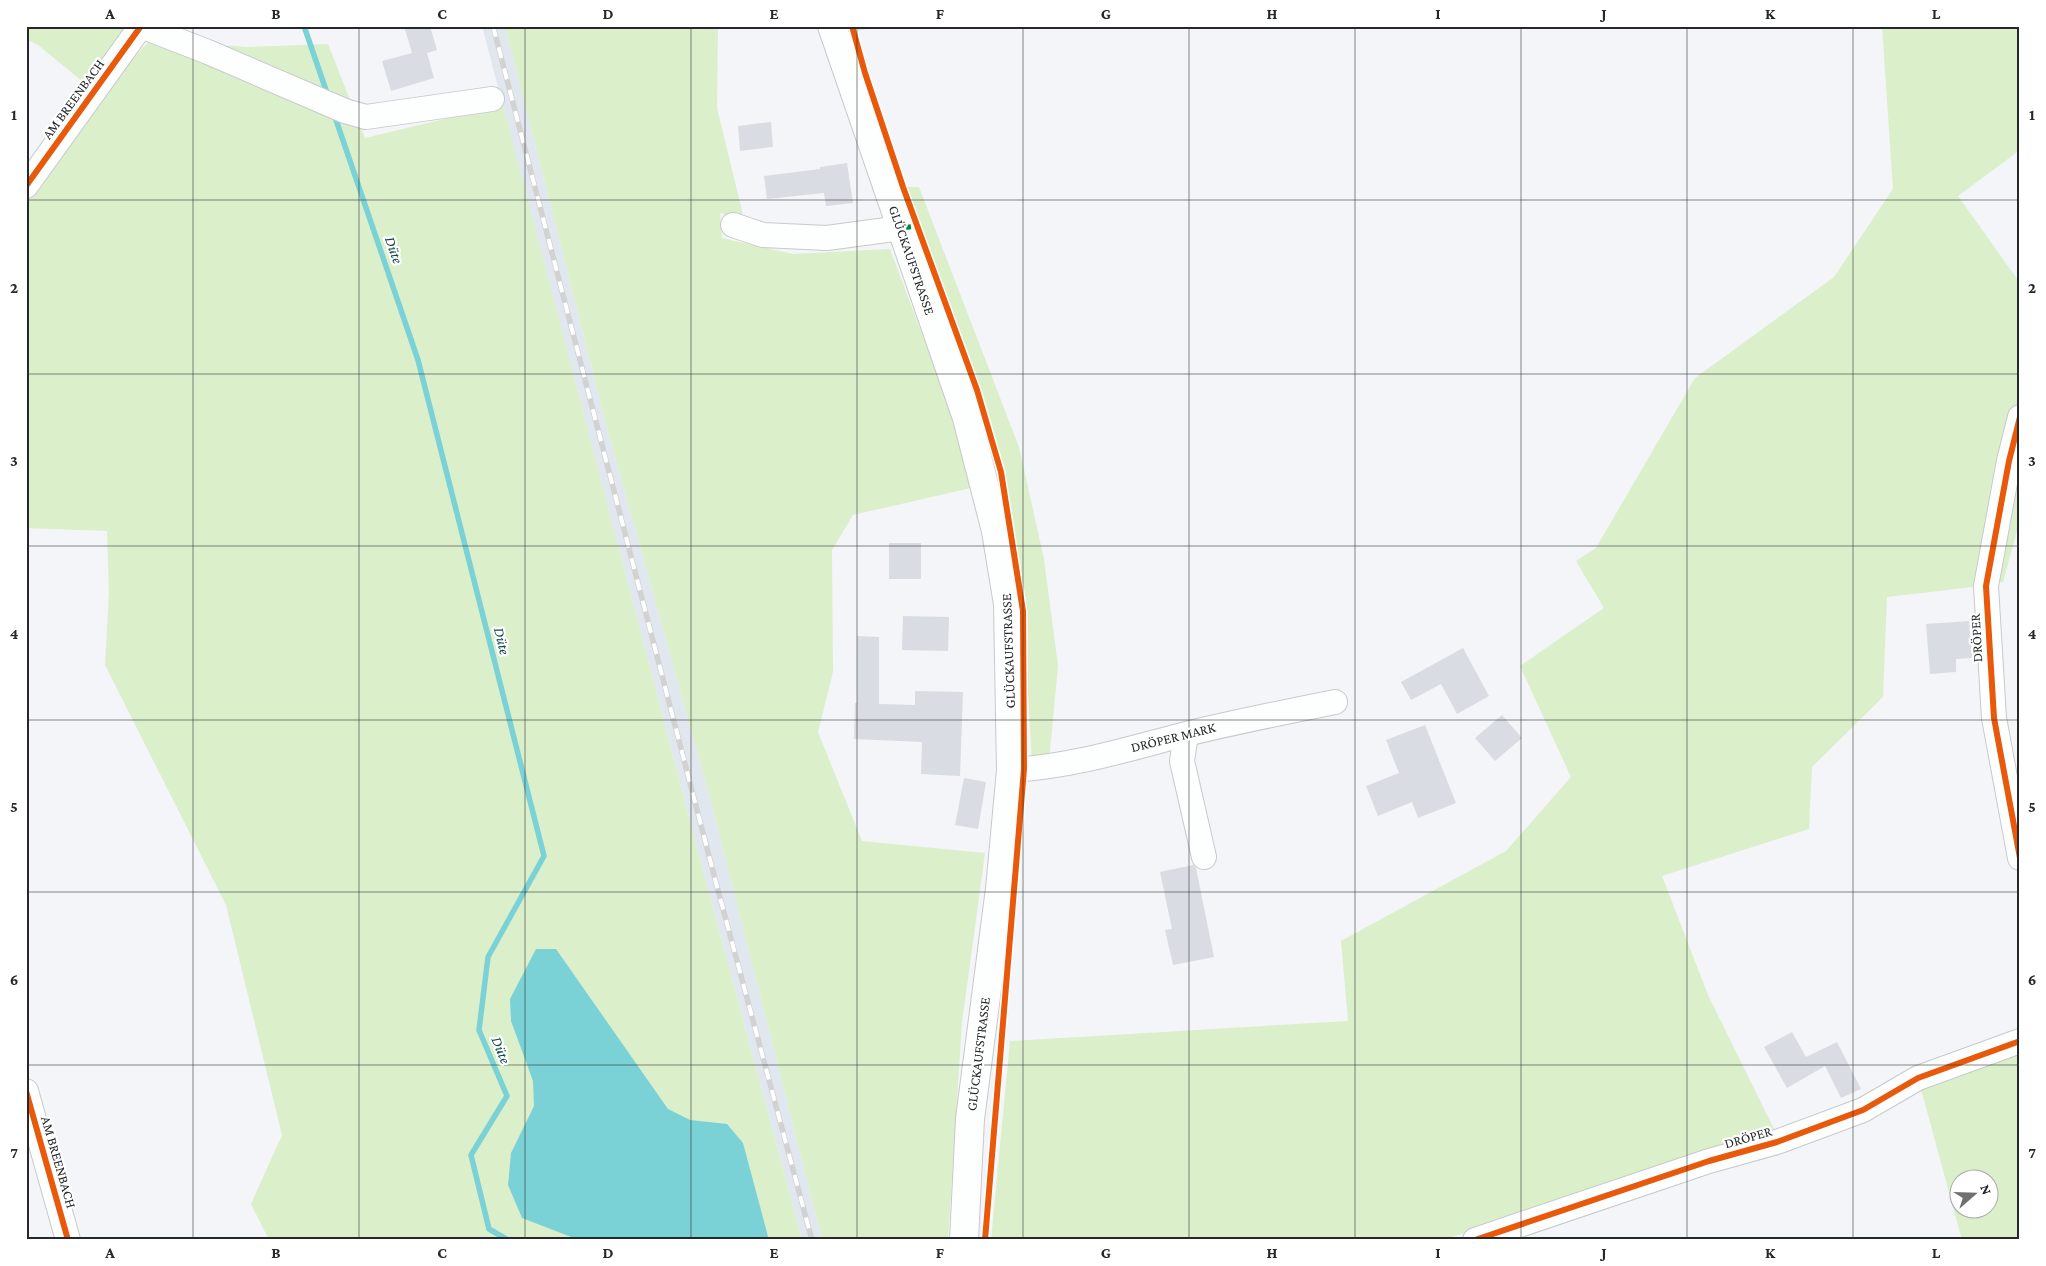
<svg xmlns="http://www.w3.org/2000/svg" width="2046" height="1266" viewBox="0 0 2046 1266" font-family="'Crimson Pro',serif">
	<rect width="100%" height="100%" fill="#f3f5f8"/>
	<path fill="#e1e7ee" d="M482,26h23l101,398 103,370 113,446h-20l-100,-373z"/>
	<path fill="#dbefcb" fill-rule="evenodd" d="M26,26h99l7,4 -44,56 -50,-41 -12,-6z
		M505,26h213l-1,82 27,111 -24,-6 2,25 71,16 97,-5 64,170 17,69 -118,27 -21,35 1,122 -15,60 44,109 123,12 -23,170 -14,217h-126l-113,-446 -103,-370z
		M832,26h57l-36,5 -16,11z
		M1882,26h138v124l-62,46 62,87v116l-9,18 -30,169 -94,11 -4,100 -71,70 -3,62 -147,47 46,119 68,138 -295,96 -41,11h-449l19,-199 338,-20 -7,-80 165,-90 65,-74 -51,-111 84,-58 -28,-47 20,-13 99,-170 139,-101 59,-88z
		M150,40l97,7 81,-3 37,94 138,-33 199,762 100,373h-533l-18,-36 31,-69 -56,-230 -121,-240 4,-72 -2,-62 -81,-3v-333l73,-100z
		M903,187h16l100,260 25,112 14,107 -9,95 -17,1 -9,-151 -22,-139 -24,-82z
		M2020,438v82l-17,62 -11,1z
		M2020,1041v199h-58l-44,-162zM1958,1178h30v30h-30z"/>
	<path fill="#7ad2d6" d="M536,949h20l112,160 22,11 37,4 16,19 26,97h-190l-57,-22 -14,-33 3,-32 23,-47 -1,-25 -22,-60 -1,-22z"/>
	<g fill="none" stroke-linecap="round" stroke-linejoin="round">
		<path stroke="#7ad2d6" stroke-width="5.5" d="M304,26l24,70
			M334,114l84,246 126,496 -56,101 -9,73 28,66 -36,59 18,74 19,11"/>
	</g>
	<path fill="#d9dce3" d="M404,26h26l7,24 -10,3 7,25 -43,13 -9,-30 30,-8z
		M771,122l2,25 -33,4 -2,-25z
		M847,163l6,40 -27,3 -2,-13 -57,6 -3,-23 56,-7v-2z
		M889,543h32v36h-32z
		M903,616l46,1 -1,34 -46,-1z
		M1969,621l3,37 -16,1v13l-26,2 -4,-50z
		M857,636l22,1v67l36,1v-14l48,1 -3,84 -39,-2 1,-32 -68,-3 1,-36h2z
		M1463,648l26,48 -32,18 -16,-30 -30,16 -10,-18z
		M1502,715l20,23 -27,23 -20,-23z
		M1425,725l31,78 -38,15 -6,-16 -34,14 -12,-30 33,-13 -13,-33z
		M964,778l22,4 -8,47 -23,-4z
		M1193,865l3,3 18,89 -41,8 -8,-35 7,-1 -12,-57z
		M1792,1032l14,25 31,-15 24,47 -20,9 -16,-32 -38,22 -23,-41z"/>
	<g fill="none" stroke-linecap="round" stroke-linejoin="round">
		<defs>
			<path id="minor" d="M141,26l67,26 137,59 21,6 126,-18
				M26,186l115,-160
				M733,225l30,10 64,3 74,-10
				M2020,417l-11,44 -23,125 8,132 26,140
				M1186,734l-4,27 22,96
				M1011,770c60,-3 117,-21 175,-36 49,-12 99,-22 149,-32
				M26,1091l42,149
				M1475,1240l234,-79 68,-19 86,-32 55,-32 102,-37"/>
			<path id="major" d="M832,26l135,392 29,113 12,73 3,166 -11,119 -30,230 -6,121"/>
		</defs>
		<use href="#minor" stroke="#c8c9cb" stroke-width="26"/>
		<use href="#major" stroke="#c8c9cb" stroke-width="30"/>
		<use href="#minor" stroke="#fdfefe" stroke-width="24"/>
		<use href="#major" stroke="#fdfefe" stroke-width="28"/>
		<defs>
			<path id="rail" d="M493,26l222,853 97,361"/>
		</defs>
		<use href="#rail" stroke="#d2d2d3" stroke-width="5.5"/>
		<use href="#rail" stroke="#fff" stroke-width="4" stroke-dasharray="11" stroke-linecap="butt"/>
		<path stroke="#00873e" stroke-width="5" stroke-dasharray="10 5" stroke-linecap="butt" d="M901,228l17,-2"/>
		<defs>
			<path id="cycleway" d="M852,26l13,47 38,114 74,203 24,82 22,139 1,158 -39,471
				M26,186l115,-160
				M2020,417l-11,44 -23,125 8,132 26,140
				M26,1091l42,149
				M1475,1240l234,-79 68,-19 86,-32 55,-32 102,-37"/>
		</defs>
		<use href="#cycleway" stroke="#fff" stroke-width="9"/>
		<use href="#cycleway" stroke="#e8590c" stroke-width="6"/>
	</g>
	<path fill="none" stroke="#27282a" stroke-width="1" stroke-opacity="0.55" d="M193,26v1214M359,26v1214M525,26v1214M691,26v1214M857,26v1214M1023,26v1214M1189,26v1214M1355,26v1214M1521,26v1214M1687,26v1214M1853,26v1214M26,200h1994M26,374h1994M26,546h1994M26,720h1994M26,892h1994M26,1065h1994"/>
	<g text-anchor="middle" stroke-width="4.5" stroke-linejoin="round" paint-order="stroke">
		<g font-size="14" fill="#27282a" stroke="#fff">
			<text transform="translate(73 99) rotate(-54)" y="5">AM BREENBACH</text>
			<text transform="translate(912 260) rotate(71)" y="5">GLÜCKAUFSTRASSE</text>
			<text transform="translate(1976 638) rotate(-93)" y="5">DRÖPER</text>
			<text transform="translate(1008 651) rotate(-92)" y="5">GLÜCKAUFSTRASSE</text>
			<text transform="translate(1173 737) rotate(-14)" y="5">DRÖPER MARK</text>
			<text transform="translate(978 1054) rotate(-83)" y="5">GLÜCKAUFSTRASSE</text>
			<text transform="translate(1748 1137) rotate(-16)" y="5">DRÖPER</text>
			<text transform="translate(59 1162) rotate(74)" y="5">AM BREENBACH</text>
		</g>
		<g font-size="15" font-style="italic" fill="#0f4748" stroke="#fff">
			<text transform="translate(394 250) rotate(71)" y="5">Düte</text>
			<text transform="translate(502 641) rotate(76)" y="5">Düte</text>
			<text transform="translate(501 1050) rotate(68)" y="5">Düte</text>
		</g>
	</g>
	<rect width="2046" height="1266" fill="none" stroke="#ffffff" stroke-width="55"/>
	<g transform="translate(1974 1194) rotate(70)"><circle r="24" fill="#ffffff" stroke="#a9a9aa"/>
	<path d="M0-4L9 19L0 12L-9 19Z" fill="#6e7072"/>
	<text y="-8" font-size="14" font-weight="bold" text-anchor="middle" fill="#27282a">N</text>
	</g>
	<rect x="28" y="28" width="1990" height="1210" fill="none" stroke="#27282a" stroke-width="2"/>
	<g font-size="16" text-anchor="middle" font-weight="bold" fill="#27282a">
		<text x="110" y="19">A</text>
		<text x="276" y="19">B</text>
		<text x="442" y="19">C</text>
		<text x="608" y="19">D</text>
		<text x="774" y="19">E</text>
		<text x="940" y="19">F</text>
		<text x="1106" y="19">G</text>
		<text x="1272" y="19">H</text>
		<text x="1438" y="19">I</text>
		<text x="1604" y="19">J</text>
		<text x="1770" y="19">K</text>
		<text x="1936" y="19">L</text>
		<text x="14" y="120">1</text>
		<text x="2032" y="120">1</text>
		<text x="14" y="293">2</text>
		<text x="2032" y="293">2</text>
		<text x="14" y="466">3</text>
		<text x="2032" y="466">3</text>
		<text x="14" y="639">4</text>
		<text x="2032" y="639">4</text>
		<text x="14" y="812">5</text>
		<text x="2032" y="812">5</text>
		<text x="14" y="985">6</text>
		<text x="2032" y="985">6</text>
		<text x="14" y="1158">7</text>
		<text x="2032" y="1158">7</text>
		<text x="110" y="1258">A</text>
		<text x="276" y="1258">B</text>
		<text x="442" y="1258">C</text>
		<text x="608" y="1258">D</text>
		<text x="774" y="1258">E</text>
		<text x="940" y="1258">F</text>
		<text x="1106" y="1258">G</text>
		<text x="1272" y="1258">H</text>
		<text x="1438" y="1258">I</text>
		<text x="1604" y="1258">J</text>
		<text x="1770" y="1258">K</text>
		<text x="1936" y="1258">L</text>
	</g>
</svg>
